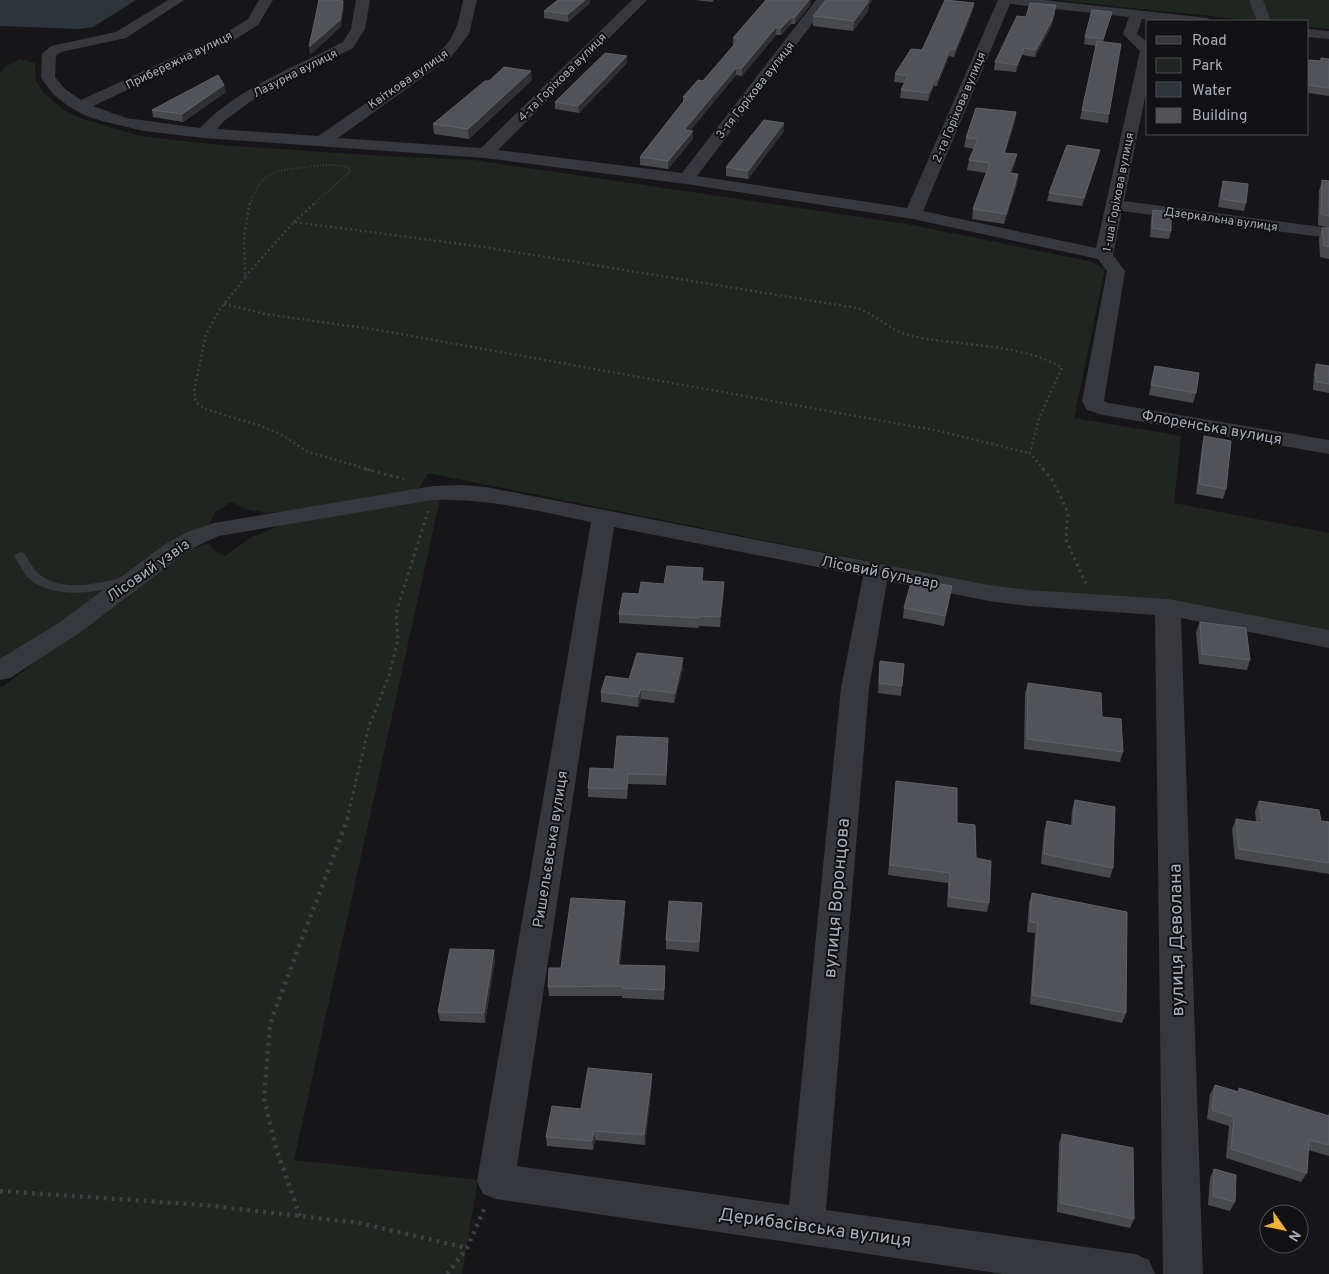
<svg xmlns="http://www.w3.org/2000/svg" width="1329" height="1274" viewBox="0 0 1329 1274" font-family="Overpass,sans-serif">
	<rect width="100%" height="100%" fill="#161618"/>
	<path fill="#1e261f" d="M1057,0h272v29l-21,-2v-6h-51z
		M20,59l15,4 1,18 7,11 18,16 19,10 60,18 80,9 162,11 92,4 433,64 182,37 16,8 -31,149 107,18 -7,67 155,30v101l-326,-46 -575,-115 -9,16 -120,21 -32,3 -20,-4 -16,-7 -16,10 -7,14 -180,120 -28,16v-590l5,-5z
		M440,499l-146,661 184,20 -16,94h-462v-588l2,1 175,-132 33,-12 4,8 11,5 25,-18 31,-13z"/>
	<path fill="#2c353c" d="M0,0h136l-43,27 -14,2 -79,-3z"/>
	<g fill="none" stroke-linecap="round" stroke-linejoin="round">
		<path stroke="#3d3f44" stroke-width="2" stroke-dasharray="1 2" stroke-linecap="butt" d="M250,204c11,-32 25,-34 56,-37 15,-2 29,-3 43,0l1,5 -36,32"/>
		<path stroke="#3d3f44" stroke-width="2.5" stroke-dasharray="2 3" stroke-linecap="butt" d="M250,203l-6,33 1,42 -25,31 -14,25 -12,57 2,11 9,7 56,17 23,10 22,15 64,19
			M294,222l21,-19
			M245,277l49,-55 190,25 373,61c20,7 34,23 54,28 45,10 112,7 151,32l-23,50 -9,35 14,17
			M224,304l41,10 113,16 561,101 90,22"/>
		<path stroke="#3d3f44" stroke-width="3" stroke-dasharray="2.5 4" stroke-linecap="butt" d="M365,469l39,10
			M1043,469l10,12 15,32 -2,27 20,44
			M347,819l22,-93 20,-50 9,-37 -2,-26 32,-102"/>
		<path stroke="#3d3f44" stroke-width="4.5" stroke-dasharray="3 5" stroke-linecap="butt" d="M0,1191l204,14 155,18 108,25
			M300,1216l-24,-68 -12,-49 6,-76 78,-205
			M447,1274l20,-26 18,-41"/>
		<path fill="#37383d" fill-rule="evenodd" d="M20,552l4,1c5,8 9,16 16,22 23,17 58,9 83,2l6,4 -2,3c-29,8 -68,16 -95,-3 -8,-6 -12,-16 -18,-25z"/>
		<path fill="#37383d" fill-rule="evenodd" d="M168,0h16l-58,38 -65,14 -5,4 -1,21 10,12 16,11 143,-66 24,-15 11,-19h14l-15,25 -24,15 -141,66 33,12 74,10c38,-40 95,-61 143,-86l8,-13 5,-29h14l-5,29 -12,19 -99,51 -30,22 -7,8 101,7 116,-79c21,-18 24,-31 29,-57h14l-8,34 -17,22 -114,82 143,10 151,-148h15l-149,150 184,23 134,-173h14l-133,176 210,32 91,-208h46l164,18 2,3h-43l-25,-2 -5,15 11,9v40l-24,118 205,27v10l-207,-27 -9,44 12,16 -21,130 5,2 220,37v14l-226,-39 -16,-5 -5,-9 25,-130 -9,-12 -185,-40 -227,-35 -201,-26 -281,-20 -60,-7 -42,-10 -18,-6 -16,-9 -14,-11 -13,-17 1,-24 9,-8 65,-14zM1010,4l119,13 -6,17 17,17 -44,197 -173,-37z
			M1249,0h14l8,21h-14z
			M1308,29l21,2v8l-21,-2z
			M462,485l24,2 503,98 39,5 140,9 161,31v18l-148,-30 22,656h-40l-8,-659 -127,-9 -39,-5 -102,-20 -18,107 -43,522 309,44 14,6 6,14h-152l-507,-75 -13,-5 -6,-13 114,-659c-53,-11 -104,-24 -158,-22l-214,36 -14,6 -20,11 -107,81 -68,44 -10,2v-21l60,-37 107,-79 20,-11 27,-9 219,-37zM614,527l249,49 -22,112 -52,517 -272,-39z"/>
	</g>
	<path fill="#47494d" d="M558,0h32v3l-22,19 -24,-4v-7z
		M694,0h20l-2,2z
		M766,0h45v4l-16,20h-4l-10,11h-5l-34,41 -6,-1 -46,56 3,8 -25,30 -28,-4v-8l43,-55v-5l20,-16 31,-36h-1v-7z
		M826,0h46l-3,5 -1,6 -15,20 -40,-5v-10z
		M974,3l-1,7 -19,47 -5,-1 -12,30h-3l-6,15 -28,-3 1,-8 3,-7 -10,-1 1,-8z
		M1112,12l-2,7 -7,23 6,72 -1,9 -28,-4 16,-73 -12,-2 1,-7z
		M1055,13l-4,14 -16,30 -13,-2 -6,17 -22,-2 1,-8 31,-45z
		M627,56v7l-48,50 -24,-4v-7z
		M1321,58l8,1v37l-21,-3v-33l12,1z
		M532,80l-63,59 -35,-5 -1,-10 56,-43z
		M226,92l-43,30 -30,-5 -1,-7z
		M1016,112l-1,9 -10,32 12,1 -2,10 -3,9 6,1 -1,10 -13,40 -32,-5 1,-10 13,-36 -19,-3 2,-10 5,-11 -10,-2 2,-9z
		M784,131l-36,48 -22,-3v-9z
		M1098,158l-16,48 -35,-5 2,-8z
		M1322,180l7,1v47l-11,-3 1,-34z
		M1223,181l23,22 -2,8 -26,-4 3,-18z
		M1153,210l18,21 -2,8 -19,-2 1,-18z
		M1322,228h7v31l-9,-2 -1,-18z
		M1316,364l13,2v27l-16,-3 1,-18z
		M1155,366l41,27 -3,10 -44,-8z
		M1204,436l22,53 -3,10 -27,-5 6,-48z
		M703,581l21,11 -4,35 -21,-1 -1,2 -79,-5v-9l20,-20 25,-10z
		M952,586l-8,40 -41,-8 1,-10z
		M1200,622l50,38 -3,10 -48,-6 -3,-32z
		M683,658v10l-9,35 -33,-4 -3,8 -37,-5v-10l28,-13z
		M880,661l22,25 -1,10 -23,-3z
		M1028,683l74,34 21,35 -3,10 -96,-13 1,-56z
		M668,748l-2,37 -38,-1 -1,15 -39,-2v-9l26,-19z
		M896,781l61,42 19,35 13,45 -2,9 -40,-5 1,-24 -60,-8 7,-84z
		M1075,800l38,68 -3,10 -69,-14 3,-33 3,-10 24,4 1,-15z
		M1259,801l62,20 8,1v52l-94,-15 -3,-30 4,-10 20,3 -1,-11z
		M1032,893l94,120 -4,10 -92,-19 5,-71 -8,-1 2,-29z
		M702,903l-3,49 -33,-3v-9z
		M625,911l-5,54 45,11 -1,24 -42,-2v-2h-73l-1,-9 13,-19z
		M495,960l-10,63 -45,-2 -2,-9z
		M652,1074v9l-7,62 -50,-5 -2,10 -46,-4 -1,-9z
		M1215,1085l22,7 2,-4 89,28 1,-4v44l-21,-6 -1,23 -6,9 -75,-24 3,-32 -22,-7 3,-25z
		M1062,1134l72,85 -4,9 -73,-16 2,-69z
		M1214,1169l21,33 -5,9 -22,-6 2,-27z"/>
	<path fill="#2f3033" d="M340,0h4l-1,2 1,6 -3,19 -31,28 -1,-8 32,-39z
		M585,0h5v3l-22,19v-8z
		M809,0h2v4l-16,20v-7z
		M866,0h6l-3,5 -1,6 -15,20 1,-10z
		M974,3l-1,7 -19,47 1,-7z
		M1056,5l-5,22 -16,30 1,-7z
		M792,17l-1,7 -10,11v-7z
		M776,27v8l-34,41v-8z
		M1024,48l-2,7 -6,17 1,-7z
		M950,49l-1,7 -12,30 1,-7z
		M627,56v7l-48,50 -1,-7z
		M736,68v7l-52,63v-8z
		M531,71l1,9 -63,59 -1,-10z
		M935,79l-1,7 -6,15 1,-8z
		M224,85l2,7 -43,30 -1,-8z
		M1016,112l-1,9 -13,42 2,-10z
		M784,123v8l-36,48v-8z
		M693,131v8l-25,30v-8z
		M1100,150l-2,8 -16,48 2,-8z
		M1017,154l-2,10 -7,19 1,-10z
		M1018,174l-1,10 -13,40 2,-10z
		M724,582v10l-4,35v-10z
		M683,658v10l-9,35 1,-10z
		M641,689v10l-3,8v-10z
		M668,738v10l-2,37v-10z
		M628,774v10l-1,15v-10z
		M625,901v10l-6,64 -1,-10z
		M494,950l1,10 -10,63 -1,-10z
		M652,1074v9l-7,62 -1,-10z
		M594,1131l1,9 -2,10 -1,-9z"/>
	<path fill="#525359" stroke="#5f6168" d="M319,0h21v1h3l-3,19 -31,27z
		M558,0h27l-17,14 -24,-3z
		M766,0h43l-14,17h-3l-11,11 -5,-1 -34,41h-6l-52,62 9,1 -25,30 -28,-4 47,-60h-4l15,-17 5,1 36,-42 -6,-1z
		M826,0h40v1h3l-15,20 -41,-5z
		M945,0l29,3 -19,47 -5,-1 -12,30h-3l-6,14 -28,-3 7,-14 -13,-2 16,-25 11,1z
		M1030,3l26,2 -4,15 -16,30 -12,-2 -7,17 -22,-3 22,-46 9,1z
		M1092,10l20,2 -9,27 -18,-2z
		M1097,41l24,3 -12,70 -27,-4z
		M605,53l22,3 -49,50 -23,-4z
		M1321,58l8,1v29l-21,-3v-25l13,1z
		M504,67l27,4 -63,58 -35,-5 52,-43h4z
		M218,75l6,10 -42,29 -30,-4z
		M976,108l40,4 -12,41 13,1 -8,19 9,1 -12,40 -33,-5 17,-46 -21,-3 9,-21 -12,-1z
		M764,120l20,3 -36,48 -22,-4z
		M1067,145l33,5 -16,48 -35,-5z
		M1322,180l7,1v35l-8,-2z
		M1223,181l25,3 -2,19 -25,-4z
		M1153,210l18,2v19l-19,-3z
		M1322,228h7v19l-5,-1z
		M1316,364l13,2v18l-13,-2z
		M1155,366l44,7 -3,20 -45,-8z
		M1204,436l27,5 -5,48 -27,-5z
		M667,566l36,2 -1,13 22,1 -4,35 -21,-1v2l-80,-4 4,-21 16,1 2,-12 23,2z
		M912,579l40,7 -7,30 -41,-8z
		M1200,622l46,6 4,32 -48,-6z
		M637,653l46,5 -8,35 -34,-4 -3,8 -37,-5 5,-16 23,3z
		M880,661l24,3 -2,22 -23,-3z
		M1028,683l73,10 1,24 19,2 2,33 -96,-13z
		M617,736l51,2 -2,37 -38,-1 -1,15 -39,-1 2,-20 24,1z
		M896,781l61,7v35l18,2 1,33 15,3 -2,42 -40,-6 1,-24 -60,-8z
		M1075,800l40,7 -2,61 -69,-14 3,-33 26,5z
		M1259,801l60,9 2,11 8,1v41l-90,-14 -3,-30 26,4z
		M1032,893l95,19 -1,101 -94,-18 6,-72 -8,-1z
		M571,898l54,3 -7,64 47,1 -1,24 -42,-2v-2l-74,1 1,-19h12z
		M669,901l33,2 -3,39 -33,-2z
		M450,949l44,1 -10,63 -46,-1z
		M588,1068l64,6 -8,61 -50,-4 -2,10 -46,-4 6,-31 29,3z
		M1215,1085l24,7v-4l90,28v29l-20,-5 -2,33 -76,-24 3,-32 -22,-7z
		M1062,1134l71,14 1,71 -74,-16z
		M1214,1169l22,6 -1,27 -22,-6z"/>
	<g text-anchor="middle" stroke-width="4" stroke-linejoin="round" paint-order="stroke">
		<g font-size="12" fill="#a8adb8" stroke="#111113">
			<text transform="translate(179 60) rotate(-26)" y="4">Прибережна вулиця</text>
			<text transform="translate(295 73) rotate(-27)" y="4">Лазурна вулиця</text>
			<text transform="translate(562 77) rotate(-45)" y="4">4-та Горіхова вулиця</text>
			<text transform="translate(408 79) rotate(-35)" y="4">Квіткова вулиця</text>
			<text transform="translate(755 90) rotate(-52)" y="4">3-тя Горіхова вулиця</text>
			<text transform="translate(959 107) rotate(-67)" y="4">2-га Горіхова вулиця</text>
			<text transform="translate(1118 192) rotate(-79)" y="4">1-ша Горіхова вулиця</text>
			<text transform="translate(1221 219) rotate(8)" y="4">Дзеркальна вулиця</text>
		</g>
		<g font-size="15" fill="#a8adb8" stroke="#111113">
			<text transform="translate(1212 427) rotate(10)" y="5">Флоренська вулиця</text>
			<text transform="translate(148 570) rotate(-35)" y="5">Лісовий узвіз</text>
			<text transform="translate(880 572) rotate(11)" y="5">Лісовий бульвар</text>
			<text transform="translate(550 849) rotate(-81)" y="5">Ришельєвська вулиця</text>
		</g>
		<g font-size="18" fill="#a8adb8" stroke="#111113">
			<text transform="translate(836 898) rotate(-85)" y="6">вулиця Воронцова</text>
			<text transform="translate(1176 940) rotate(-91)" y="6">вулиця Деволана</text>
			<text transform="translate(815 1227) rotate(8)" y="6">Дерибасівська вулиця</text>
		</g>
	</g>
	<rect x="1146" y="20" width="162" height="115" fill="#111113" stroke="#4d4f55"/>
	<rect x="1156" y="36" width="25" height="8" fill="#37383d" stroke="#4d4f55"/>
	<text x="1192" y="45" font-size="15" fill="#a8adb8">Road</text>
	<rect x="1156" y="58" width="25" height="15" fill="#1e261f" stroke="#4d4f55"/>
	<text x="1192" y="70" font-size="15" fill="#a8adb8">Park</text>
	<rect x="1156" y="82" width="25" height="15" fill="#2c353c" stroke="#4d4f55"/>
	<text x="1192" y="95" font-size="15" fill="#a8adb8">Water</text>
	<rect x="1156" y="108" width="25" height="15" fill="#525359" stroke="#4d4f55"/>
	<text x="1192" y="120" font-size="15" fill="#a8adb8">Building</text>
	<g transform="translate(1284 1229) rotate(123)"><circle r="24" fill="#111113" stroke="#4d4f55"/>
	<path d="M0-4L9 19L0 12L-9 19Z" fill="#f2b134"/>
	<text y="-8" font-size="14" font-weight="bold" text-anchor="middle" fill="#a8adb8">N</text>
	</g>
</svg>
